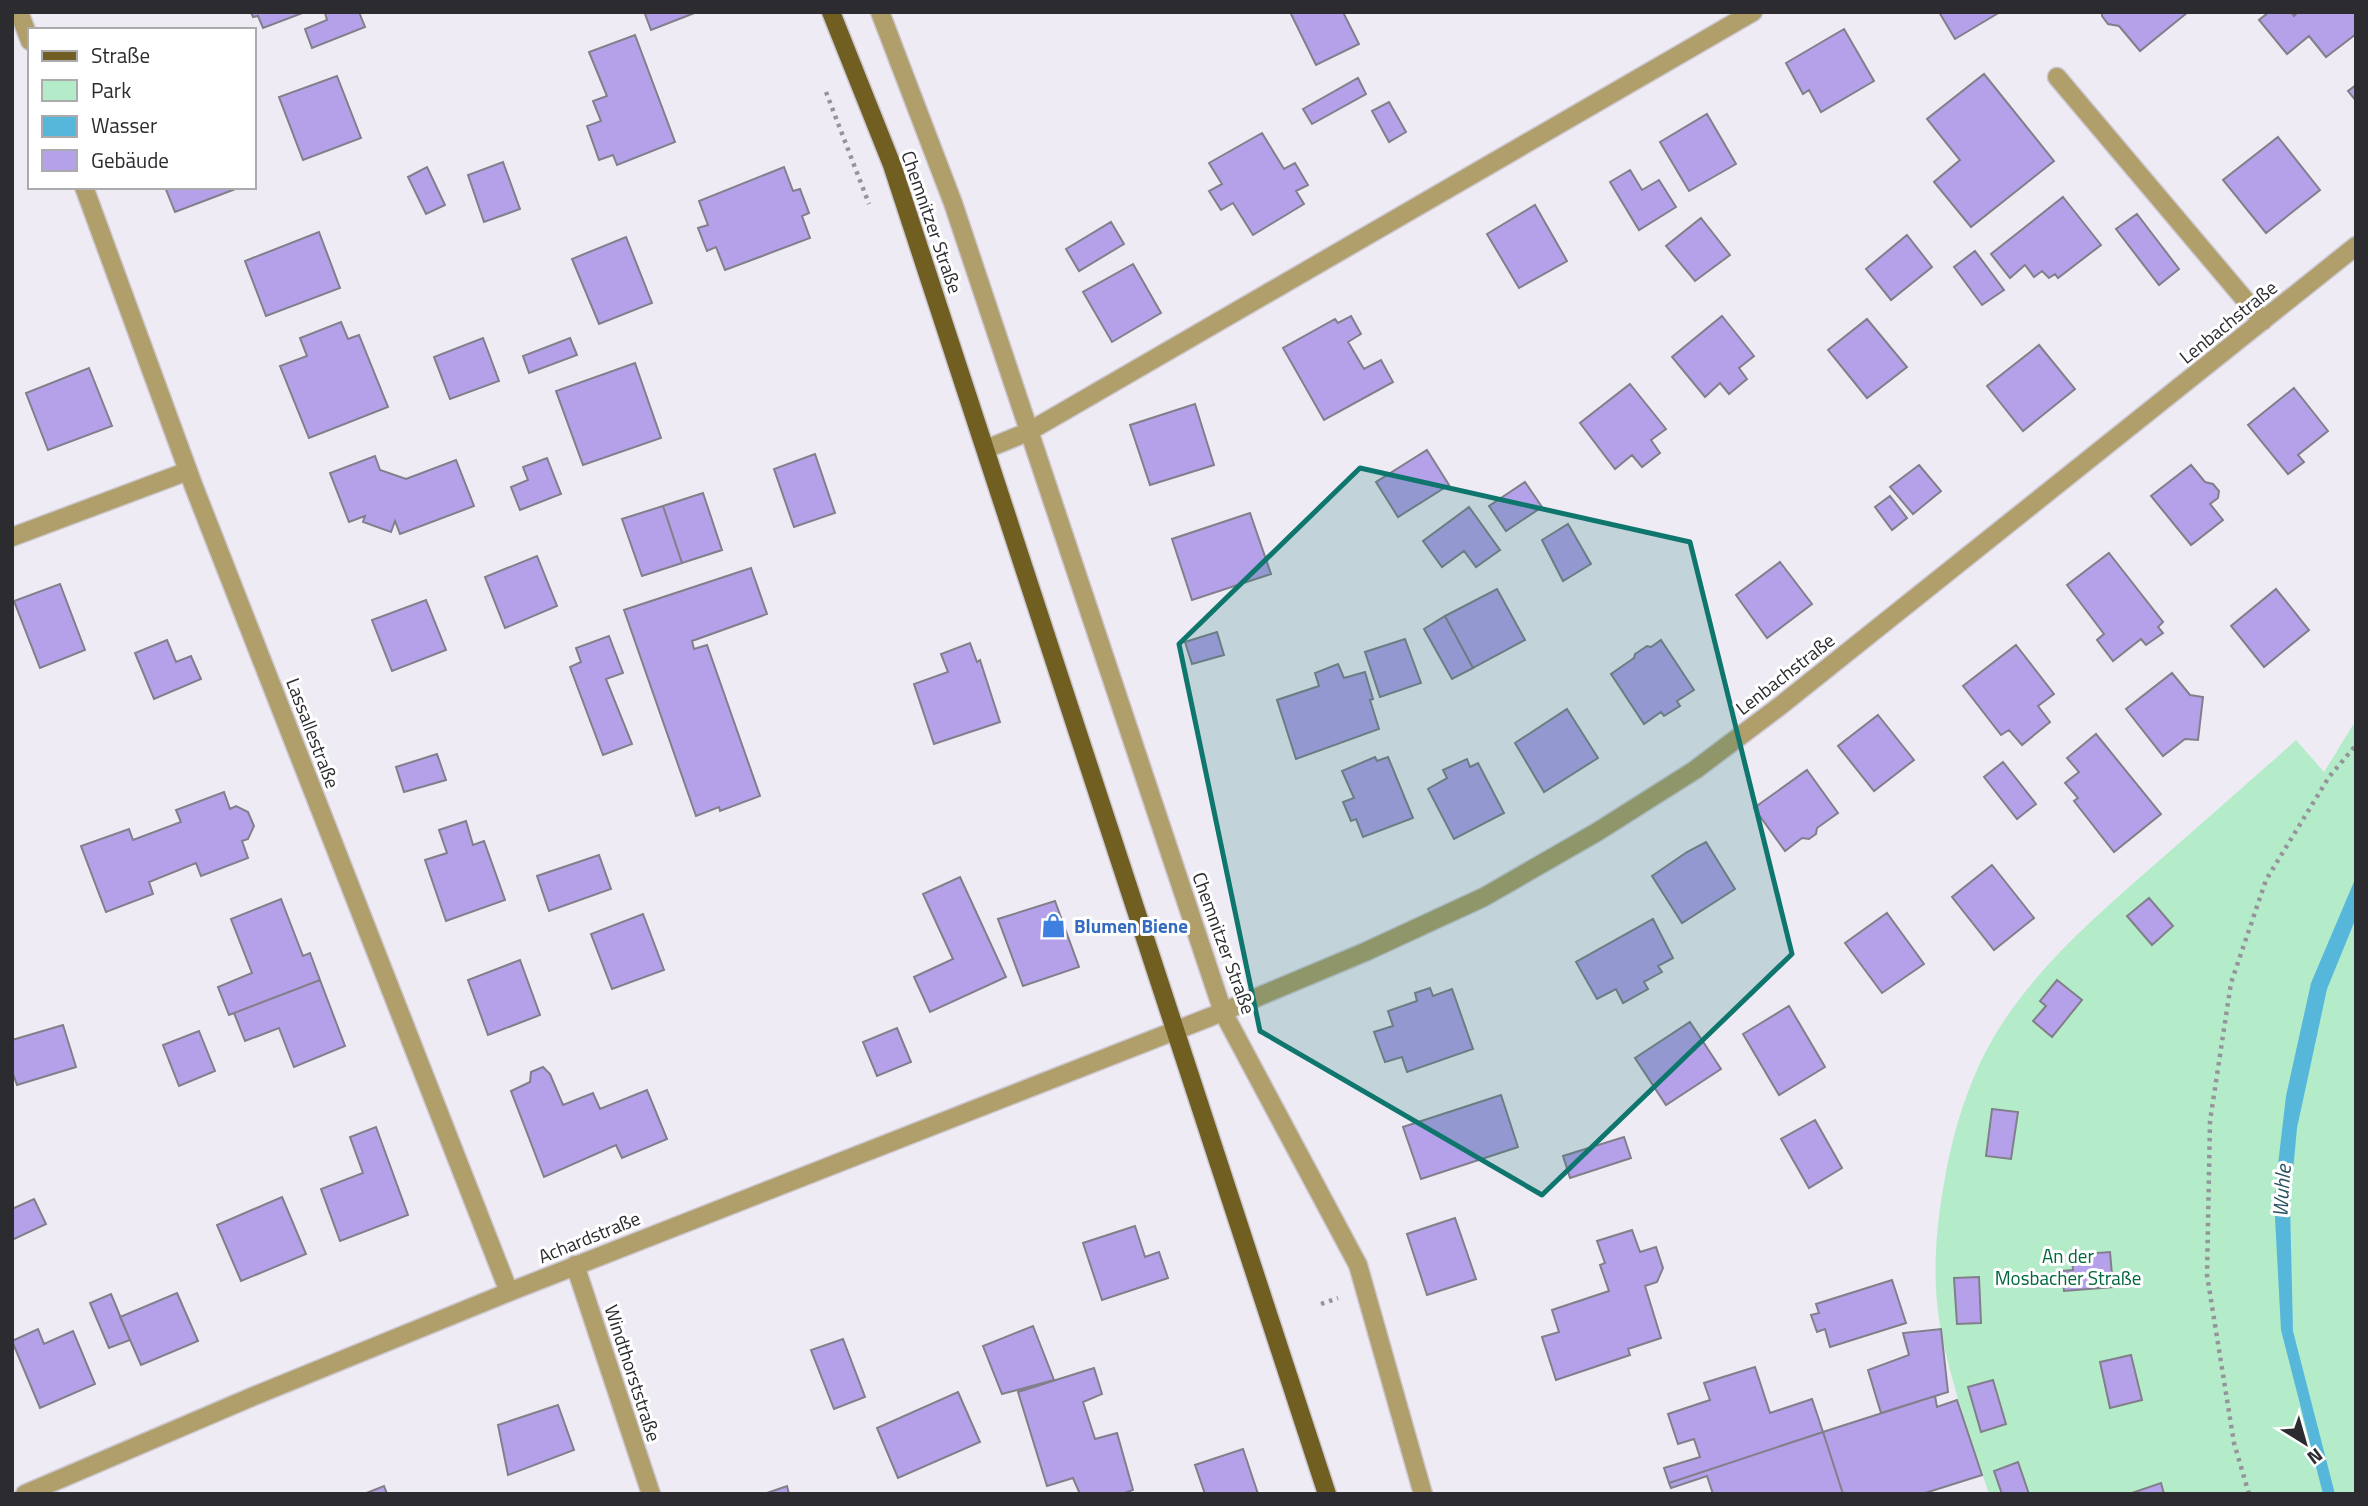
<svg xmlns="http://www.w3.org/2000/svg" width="2368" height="1506" viewBox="0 0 2368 1506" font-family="'Titillium Web',sans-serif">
	<rect width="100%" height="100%" fill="#efebf5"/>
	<path fill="#b4ecc9" d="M2356,720v774h-367c-18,-54 -37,-107 -48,-163 -9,-46 -6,-95 2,-142 7,-43 18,-85 37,-126 38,-80 108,-140 173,-197 48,-42 96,-84 143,-126l28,32z"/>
	<path fill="#57b7db" d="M2356,877v41l-29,71 -30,139 -7,75 3,128 42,163h-12l-42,-164 -7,-131 12,-103 25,-113z"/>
	<path fill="#b5a1e9" stroke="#817f89" stroke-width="2" d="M251,12h54l-42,16 -5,-12 -5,1z
		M359,12l6,15 -53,21 -7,-19 22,-9 -2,-7z
		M648,12h49l-46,18 -6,-16z
		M1290,12h53l16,32 -43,21z
		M1939,12h61l-45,27z
		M2102,12h86l-48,39 -21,-25 -11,-2 -6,-8z
		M2269,12h22l3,4 4,-4h58v22l-30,23 -17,-21 -22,18 -28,-34z
		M1844,29l30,52 -53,31 -12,-22 -6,4 -17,-31z
		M635,35l40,107 -58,23 -4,-10 -14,5 -12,-34 14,-5 -8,-20 14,-5 -18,-44z
		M1984,74l70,87 -83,66 -37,-45 26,-22 -33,-41z
		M337,76l24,62 -58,22 -24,-63z
		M1358,78l8,16 -54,30 -9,-15z
		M2356,85v16l-8,-10z
		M1389,102l17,30 -17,10 -17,-31z
		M1707,114l29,50 -47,27 -29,-49z
		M1262,133l22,36 11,-6 13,22 -12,6 8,13 -51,31 -20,-32 -12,7 -12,-19 13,-7 -13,-21z
		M2278,137l42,53 -54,43 -43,-53z
		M503,162l17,47 -36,13 -16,-47z
		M427,167l18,38 -19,9 -18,-37z
		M784,167l9,24 7,-2 9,24 -7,3 8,22 -85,32 -9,-23 -9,4 -9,-23 10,-3 -9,-24z
		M1630,170l12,20 17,-10 17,27 -37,23 -29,-48z
		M165,187h72l1,1 -63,24z
		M2063,197l38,48 -43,33 -3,-4 -6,4 -7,-7 -8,6 -9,-12 -15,13 -19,-24z
		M1535,205l32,56 -48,27 -32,-54z
		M2137,214l42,55 -20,16 -43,-56z
		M1701,218l29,37 -35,26 -29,-35z
		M1111,222l13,22 -45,27 -13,-22z
		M319,232l21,56 -74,28 -21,-55z
		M1907,235l25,32 -41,33 -25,-31z
		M626,237l26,66 -53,21 -27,-65z
		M1975,251l29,39 -22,15 -28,-38z
		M1133,264l28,49 -49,29 -29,-50z
		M1351,316l10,18 -13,8 16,27 17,-9 12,22 -69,38 -41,-72 52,-29 3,4z
		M1722,316l32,40 -15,12 8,11 -18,15 -9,-11 -15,14 -33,-40z
		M1867,319l40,48 -40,31 -39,-48z
		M341,322l7,17 11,-4 29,72 -79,31 -29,-72 27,-10 -7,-18z
		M483,338l16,43 -49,18 -16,-42z
		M570,338l7,17 -48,18 -6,-17z
		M2039,345l36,44 -52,42 -36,-45z
		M635,363l26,75 -78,27 -27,-74z
		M89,368l23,58 -64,24 -22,-57z
		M1630,384l36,45 -15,11 9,13 -18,14 -10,-12 -17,14 -35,-46z
		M2294,388l34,43 -30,24 6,7 -16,12 -40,-49z
		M1195,404l19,61 -64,20 -20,-60z
		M1427,450l22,35 -51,32 -22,-35z
		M815,454l20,59 -41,14 -20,-58z
		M375,456l5,14 26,9 50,-19 18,46 -74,28 -5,-13 -4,11 -28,-10 2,-6 -16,6 -19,-49z
		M547,458l14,36 -41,16 -9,-23 17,-7 -5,-13z
		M1919,465l22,26 -28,23 -23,-27z
		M2191,465l14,17 8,2 6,7 -1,7 -8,6 13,16 -32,25 -40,-49z
		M1525,482l17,25 -36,24 -17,-25z
		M703,493l19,57 -40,13 -19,-57z
		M1890,496l17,22 -15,12 -17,-23z
		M663,506l19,57 -40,13 -20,-57z
		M1469,507l31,43 -24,17 -12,-16 -22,16 -19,-26z
		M1250,513l21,61 -79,26 -20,-61z
		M1568,524l23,40 -28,17 -21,-41z
		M2109,553l54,69 -5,5 5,6 -17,12 -5,-6 -28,22 -16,-21 7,-6 -37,-49z
		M537,556l20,50 -52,22 -20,-51z
		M1780,562l32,42 -45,34 -31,-43z
		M751,568l16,46 -75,27 2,8 13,-4 53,151 -40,15 -1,-4 -23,9 -72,-206z
		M60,584l25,66 -45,18 -26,-67z
		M1497,589l28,51 -52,28 -28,-52z
		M2276,589l33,41 -45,37 -33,-41z
		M426,600l20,50 -54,21 -20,-51z
		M1445,616l28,52 -21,11 -28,-50z
		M1217,632l7,23 -32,9 -7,-22z
		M609,636l14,37 -17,6 26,65 -29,11 -33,-88 11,-5 -5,-14z
		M1405,639l16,44 -41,14 -15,-45z
		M167,640l9,22 15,-6 10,23 -47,20 -19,-46z
		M1661,640l33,50 -17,11 3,5 -16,10 -3,-4 -17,12 -33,-50 23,-16 1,-4 12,-8 4,1z
		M970,643l7,19 3,-2 20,62 -66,22 -20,-60 34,-12 -7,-18z
		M2016,645l38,49 -16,12 12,16 -28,23 -13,-15 -8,5 -38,-49z
		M1338,664l6,14 21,-6 8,27 -3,1 9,29 -83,30 -19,-59 42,-14 -4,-13z
		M2172,673l18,22 13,2 -5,43 -13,-1 -22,17 -37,-47z
		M1567,709l31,49 -54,34 -29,-49z
		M1878,715l36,45 -40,31 -36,-45z
		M2096,734l65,80 -47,38 -40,-51 4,-3 -13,-15 14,-11 -12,-14z
		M437,754l9,26 -42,12 -8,-25z
		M1375,757l2,4 11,-4 25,61 -50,19 -7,-18 -5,2 -8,-19 11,-4 -12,-27z
		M1467,759l3,8 8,-4 26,50 -50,26 -26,-50 19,-11 -4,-8z
		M2003,762l33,42 -19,15 -33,-42z
		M1807,770l31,43 -21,15 -1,6 -7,5 -7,-1 -17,13 -31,-43z
		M224,792l6,17 6,-3 12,6 6,14 -6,13 -6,2 6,17 -47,18 -5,-13 -47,19 4,12 -47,18 -25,-66 48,-17 4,11 48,-18 -5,-12z
		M466,821l7,24 11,-4 21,59 -59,21 -21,-61 22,-7 -8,-23z
		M1706,842l29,47 -53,34 -30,-47 35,-24z
		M599,855l12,34 -62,22 -12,-35z
		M1992,865l42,53 -40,32 -42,-53z
		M960,877l46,100 -76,35 -16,-35 39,-18 -30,-65z
		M2149,898l24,28 -21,19 -25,-29z
		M281,899l22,57 7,-3 10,27 -91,35 -11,-28 34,-14 -21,-54z
		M1055,901l24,66 -56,19 -25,-67z
		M1887,913l37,51 -42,29 -37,-50z
		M643,914l21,56 -52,19 -21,-55z
		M1653,919l20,39 -15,8 4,6 -18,10 4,7 -25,14 -7,-14 -19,10 -21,-37z
		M520,960l20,55 -52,20 -20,-55z
		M320,980l25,66 -51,21 -15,-39 -34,13 -11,-28z
		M2057,980l25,20 -30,37 -19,-16 13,-15 -6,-5z
		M1430,988l3,8 19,-7 21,60 -66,23 -5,-15 -17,5 -11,-30 19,-6 -5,-15 29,-10 -2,-8z
		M1789,1006l36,61 -46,28 -36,-61z
		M1690,1022l31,47 -55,36 -31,-47z
		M63,1025l13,42 -59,18 -5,-14v-31z
		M897,1028l14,34 -34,14 -14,-34z
		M199,1031l16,40 -36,15 -16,-41z
		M543,1067l7,7 13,31 30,-12 7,16 47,-19 20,49 -45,19 -6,-13 -72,32 -33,-86 19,-9 1,-10z
		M1501,1095l17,52 -97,32 -18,-52z
		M1992,1109l26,3 -7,47 -25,-3z
		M1815,1120l27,48 -33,20 -28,-49z
		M376,1127l32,88 -68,26 -19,-52 42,-16 -13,-36z
		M1624,1137l7,21 -61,20 -7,-22z
		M282,1197l24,57 -65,27 -24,-56z
		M34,1199l12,25 -34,16v-31z
		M1455,1218l21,61 -49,16 -20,-61z
		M1135,1226l10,31 14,-5 9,26 -66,22 -19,-57z
		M1632,1230l8,22 16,-5 7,21 -6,14 -12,4 16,52 -33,11 2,6 -74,25 -14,-43 17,-5 -7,-22 57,-19 -9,-26 5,-2 -8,-22z
		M2110,1252l3,35 -49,4 -2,-20 11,-1 -1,-15z
		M1979,1277l2,46 -24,1 -3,-46z
		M1892,1280l14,43 -76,24 -5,-18 -8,3 -6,-17 8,-2 -3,-9z
		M177,1293l21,48 -57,24 -21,-48z
		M111,1294l19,46 -21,8 -19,-45z
		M1033,1326l21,54 -52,14 -19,-48z
		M38,1329l6,15 29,-13 22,53 -55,24 -28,-67z
		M1941,1329l7,63 -67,21 -13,-43 41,-15 -6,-22z
		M843,1339l22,58 -31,12 -23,-59z
		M2131,1355l11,45 -32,8 -10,-46z
		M1755,1367l15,46 42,-14 11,33 -154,51 -5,-15 36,-11 -6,-18 -16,5 -10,-30 42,-14 -6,-17z
		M1094,1368l8,26 -19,8 12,37 22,-6 16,57 -11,4h-42l-7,-16 -26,8 -29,-94z
		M1993,1380l13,44 -25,8 -13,-45z
		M958,1392l22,50 -82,36 -21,-50z
		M1935,1396l2,11 20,-7 25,75 -60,19h-79l-20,-62z
		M558,1405l16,45 -66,25 -10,-50z
		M1823,1432l20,62h-130l-6,-18 -36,12 -2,-5z
		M1243,1449l15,45h-53l-10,-29z
		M2018,1462l11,32h-27l-8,-23z
		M2161,1483l3,11h-35z
		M384,1486l3,8h-23z
		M787,1486l2,8h-25z"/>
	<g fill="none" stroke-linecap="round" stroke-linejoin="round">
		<defs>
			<path id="minor" d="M19,12l11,29
				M880,12l73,191 270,809 135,253 65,229
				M2057,77l206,244
				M84,187l110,300 315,805
				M986,449l42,-17 725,-420
				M12,537l176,-66
				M575,1265l76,229
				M25,1494l229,-98 255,-104 701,-275 155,-65 119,-55 113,-65 98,-62 85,-64 576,-460"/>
			<path id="major" d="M831,12l61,153 435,1329"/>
		</defs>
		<use href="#minor" stroke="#ccc8d1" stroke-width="21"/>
		<use href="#major" stroke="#ccc8d1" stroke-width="21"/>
		<path stroke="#96949b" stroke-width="4.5" stroke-dasharray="3.5 5" stroke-linecap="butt" d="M826,92l43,112
			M1321,1304l17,-6
			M2249,1494l-15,-51 -27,-168 3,-154 21,-138 35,-103 63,-103 27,-32"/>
		<use href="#minor" stroke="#b09f6a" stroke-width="18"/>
		<use href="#major" stroke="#715f21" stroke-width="18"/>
	</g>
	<path fill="#0f766e" fill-opacity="0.2" stroke="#0f766e" stroke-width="5" stroke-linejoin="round" d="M1360,468l330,74 102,412 -250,241 -282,-164 -81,-387z"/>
	<defs>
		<symbol id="shop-bare" viewBox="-9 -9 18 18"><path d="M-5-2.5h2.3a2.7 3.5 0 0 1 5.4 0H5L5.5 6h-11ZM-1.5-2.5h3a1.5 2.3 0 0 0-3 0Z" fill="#3f7fe0" stroke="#fff" stroke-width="2.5" paint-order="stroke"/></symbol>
	</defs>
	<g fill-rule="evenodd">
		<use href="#shop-bare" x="1036" y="908" width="35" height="35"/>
	</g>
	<g text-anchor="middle" stroke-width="6" stroke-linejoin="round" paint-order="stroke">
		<g font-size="19" fill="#2c2b2f" stroke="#fff">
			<text transform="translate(932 222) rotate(71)" y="7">Chemnitzer Straße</text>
			<text transform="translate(2228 322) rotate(-39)" y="7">Lenbachstraße</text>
			<text transform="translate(1785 674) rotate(-38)" y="7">Lenbachstraße</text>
			<text transform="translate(313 733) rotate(69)" y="7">Lassallestraße</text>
			<text transform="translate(1224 943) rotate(70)" y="7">Chemnitzer Straße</text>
			<text transform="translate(589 1237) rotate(-22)" y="7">Achardstraße</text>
			<text transform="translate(633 1373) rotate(72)" y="7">Windthorststraße</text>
		</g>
		<g font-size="19" font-weight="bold" fill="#366cbe" stroke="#fff" text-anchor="start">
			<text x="1074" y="933">Blumen Biene</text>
		</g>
		<g font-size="19" fill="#00663b" stroke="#fff">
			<text x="2068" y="1263">An der<tspan x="2068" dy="22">Mosbacher Straße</tspan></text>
		</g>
		<g font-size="21" font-style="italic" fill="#285262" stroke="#fff">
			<text transform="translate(2282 1191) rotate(-86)" y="7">Wuhle</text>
		</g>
	</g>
	<rect width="2368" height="1506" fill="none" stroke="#2c2b2f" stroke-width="28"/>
	<rect x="28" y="28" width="228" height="161" fill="#ffffff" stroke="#abaaac" stroke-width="2"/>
	<rect x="42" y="51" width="35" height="10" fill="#715f21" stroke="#abaaac" stroke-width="2"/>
	<text x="91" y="63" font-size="21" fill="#2c2b2f">Straße</text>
	<rect x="42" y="80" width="35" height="21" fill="#b4ecc9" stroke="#abaaac" stroke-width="2"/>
	<text x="91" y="98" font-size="21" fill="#2c2b2f">Park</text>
	<rect x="42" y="116" width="35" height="21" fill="#57b7db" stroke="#abaaac" stroke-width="2"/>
	<text x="91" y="133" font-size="21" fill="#2c2b2f">Wasser</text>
	<rect x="42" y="150" width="35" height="21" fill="#b5a1e9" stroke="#abaaac" stroke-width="2"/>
	<text x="91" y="168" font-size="21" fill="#2c2b2f">Gebäude</text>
	<g transform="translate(2305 1443) rotate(143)" stroke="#ffffff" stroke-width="5" paint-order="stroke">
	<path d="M0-5L12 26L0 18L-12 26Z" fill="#2c2b2f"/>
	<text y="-10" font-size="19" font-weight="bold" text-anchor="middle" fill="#2c2b2f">N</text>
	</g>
</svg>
